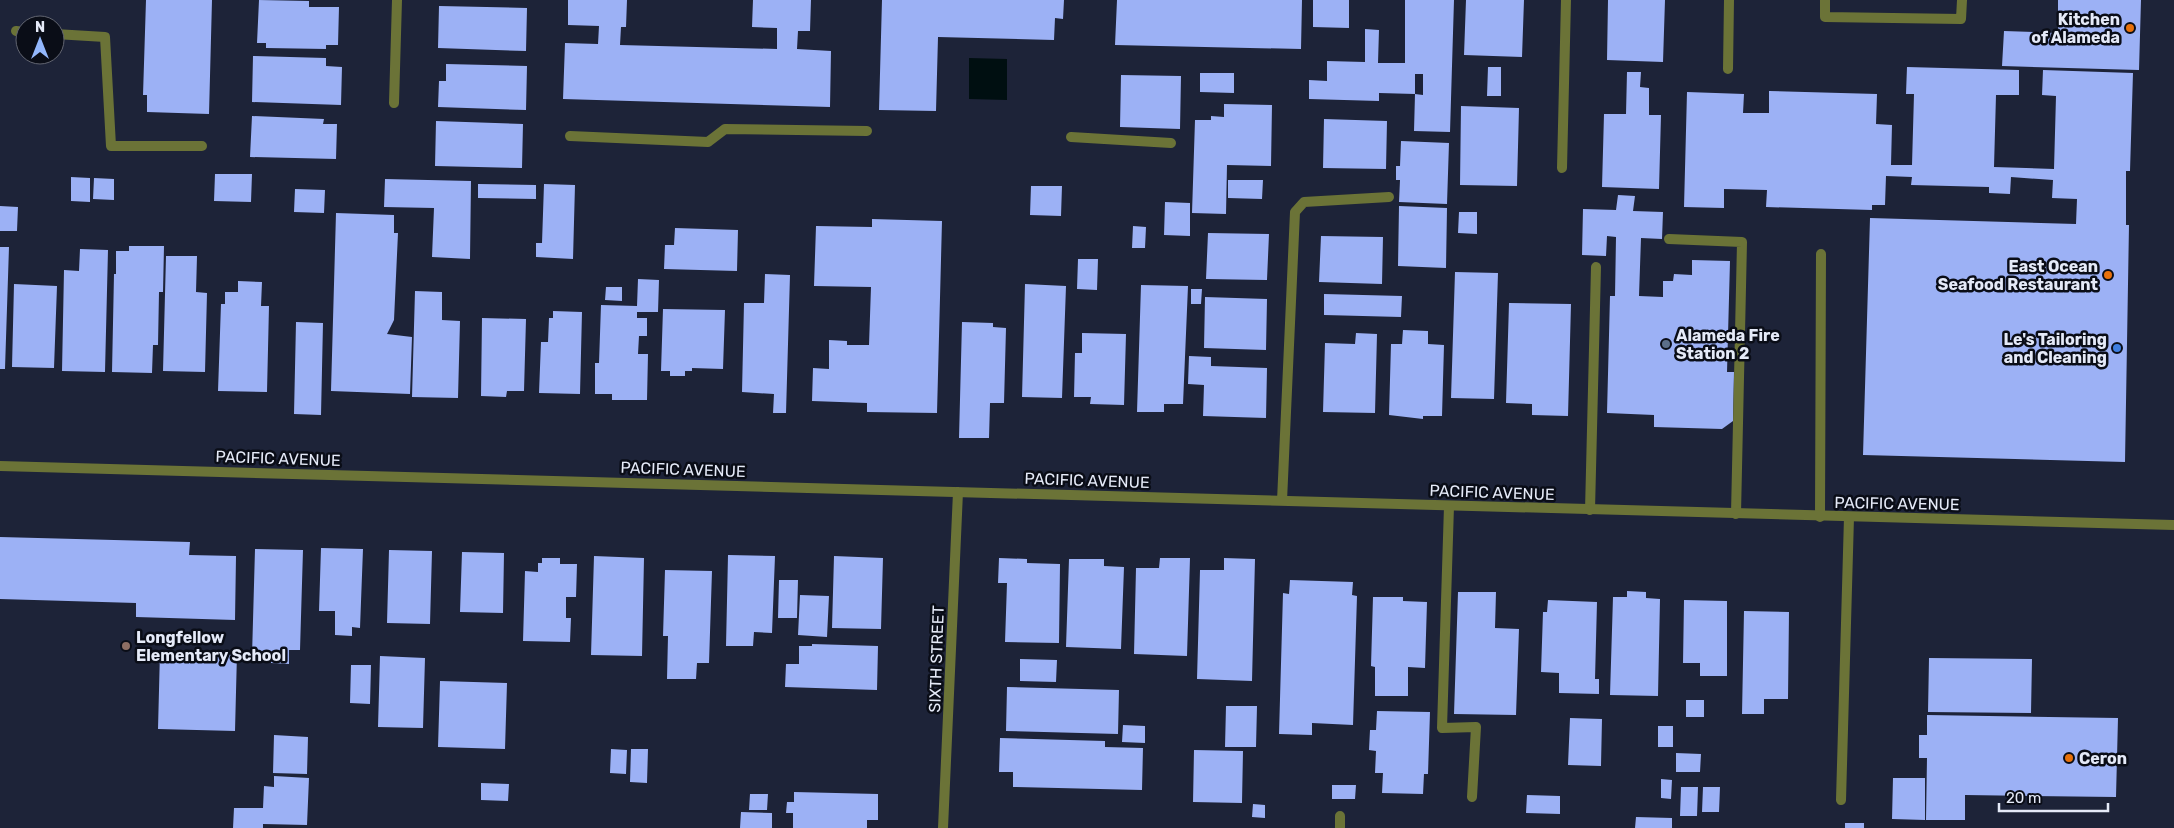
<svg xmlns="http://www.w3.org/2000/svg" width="2174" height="828" viewBox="0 0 2174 828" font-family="Rubik,sans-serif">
	<rect width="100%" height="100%" fill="#1d2338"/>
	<path fill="#000f11" d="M969,58l38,1v41l-38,-1z"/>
	<path fill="#9cb1f5" d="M146,0h66l-3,114 -62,-2v-17h-4z
		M259,0l50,1v6h30l-1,38h-12v4l-60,-1v-5h-9z
		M568,0h59l-1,27h-5l-1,18 157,4v-21l-25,-1 1,-27h58l-1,31h-12l-1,18 34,2 -1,56 -267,-8 2,-56 33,1 1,-18 -31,-1z
		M882,0h182l-1,19 -8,-1 -1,22 -116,-3 -2,74 -57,-1z
		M1117,0h185l-1,49 -186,-4z
		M1313,0h36v28l-36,-1z
		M1405,0h49l-4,132 -36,-1 1,-37 8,1v-21h-8v20l-36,-1v8l-70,-2v-19l18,1v-20l38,1v-33l14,1 -1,33h27z
		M1466,0h58l-2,57 -58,-2z
		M1608,0h57l-2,62 -56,-2z
		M2058,0h83l-2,70 -137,-4 2,-35 54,2z
		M439,6l88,2 -1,43 -88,-3z
		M253,56l73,2v8l16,1 -1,38 -89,-3z
		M446,64l81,2 -1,44 -88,-3 1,-26h7z
		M1488,67h13v29h-14z
		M1907,67l112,3v25h-23l-2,72 60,2 2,-73 -14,-1 1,-25 90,3 -3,98h-4v54h3l-4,237 -262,-7 7,-237 206,6 1,-25 -25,-1 1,-18 -42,-3 -1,17 -21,-1v-6l-78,-2 1,-8 -26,-1 -1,29h-13v5l-106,-3 1,-17 -43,-1v19l-40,-1 3,-115 57,2 -1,19h26v-22l108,3 -1,30 16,1 -1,40h21l2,-71h-8z
		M1627,72h14l-1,15 9,1v27h12l-2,74 -57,-2 2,-73h22z
		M1200,73h34v20l-34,-1z
		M1121,75l60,1 -1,53 -60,-2z
		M1224,104l48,1 -1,61 -44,-1 -1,49 -34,-1 3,-93h16v-4l13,1z
		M1461,106l58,2 -2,78 -57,-1z
		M252,116l72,3 -1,5h14l-1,35 -86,-2z
		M1324,119l63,2 -1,48 -63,-1z
		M436,121l87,3 -1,44 -87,-2z
		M1401,141l48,2 -2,61 -48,-2 1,-22h-4v-14h4z
		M215,174h37l-1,28 -37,-1z
		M71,177l19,1v24l-19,-1z
		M94,178l20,1v21l-21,-1z
		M385,179l86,2 -1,78 -38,-2 2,-49 -50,-1z
		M1228,180h35l-1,19 -34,-1z
		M478,184l58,1v14l-58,-1z
		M544,184l31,1 -2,74 -37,-2v-14h6z
		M1031,186h31l-1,30 -31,-1z
		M295,189l30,1 -1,23 -30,-1z
		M1618,195l17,1 -2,15 30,1 -1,27 -21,-1 -2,58 24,1v-16h10l1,-7 18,1v-15l38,1 -3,111h7l-1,49 -11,8 -68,-2v-12l-47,-2 3,-117h5l1,-59 -9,-1 -1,20 -24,-1 1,-46 33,1z
		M1165,202l25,1v33l-26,-1z
		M0,206l18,1 -1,24h-17z
		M1399,206l48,2 -1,60 -48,-2z
		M1459,212h18v22l-19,-1z
		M336,213l58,2v18h4l-4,87 -7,14 25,3 -2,57 -79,-3z
		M872,219l70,2 -5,192 -70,-1v-9l-55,-2 1,-33 16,1v-29l18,1v4h22l2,-58 -57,-1 2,-60 56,1z
		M1133,226l13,1 -1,21h-13z
		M675,228l63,2 -1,41 -73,-2 1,-24h9z
		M1208,233l61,1 -2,46 -61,-1z
		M1321,236l62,1 -1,47 -63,-2z
		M129,246h35l-1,46h-4l-1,53h-5l-1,28 -40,-1 2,-98h2v-23h13z
		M0,247h9l-4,122h-5z
		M80,249l28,1 -3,122 -43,-1 2,-101 15,1z
		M166,256h31l-1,36 11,1 -2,79 -42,-1z
		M1078,259h20l-1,31 -20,-1z
		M1455,272l43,1 -4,126 -43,-1z
		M765,274l25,1 -4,138h-13l1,-19 -32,-2 2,-89h20z
		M638,279l21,1 -1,32h-21v6h10v18h-8l-1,18h10l-1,46h-35v-6h-17v-31h4l2,-58 36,1z
		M238,281l24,1 -1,24h8l-2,86 -49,-1 3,-87h4v-12h13z
		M14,284l43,2 -3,82 -42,-1z
		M1025,284l41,2 -4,112 -40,-1z
		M1141,285l47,1 -5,118h-19v8h-27z
		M606,287h16v14l-17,-1z
		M1191,289h11l-1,15h-10z
		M415,291l27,1v28l18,1 -2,77 -46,-1z
		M1324,294l78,2 -1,21 -77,-2z
		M1205,297l62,2 -1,51 -62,-2z
		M1509,303l62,1 -3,112 -36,-1v-11l-26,-1z
		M663,309l62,1 -2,59 -31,-1v3h-7v5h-15v-5h-9z
		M553,311l29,1 -2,82 -41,-1 2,-51h7l1,-24h4z
		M482,318l44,1 -2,72h-17l-1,6 -25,-1z
		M296,322l27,1 -2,92 -27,-1z
		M962,322l31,1v4l13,1 -2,75h-14l-1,35h-30z
		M1403,330l25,1v13l16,1 -2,71h-19v3l-34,-4 2,-71h11z
		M1082,333l44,1 -2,71 -34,-1 1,-7h-17l1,-44h7z
		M1356,333l21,1 -2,79 -52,-1 2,-69 30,1z
		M1189,356l22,1v9l56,2 -1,50 -63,-2 1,-31 -16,-1z
		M0,537l190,5 -1,13 47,1 -1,64 -99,-3v-14l-136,-4z
		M321,548l42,1 -3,79 -8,-1v9l-17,-1v-24h-16z
		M255,549l48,1 -3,100h-11v14l-18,-1v-7h-19z
		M389,550l43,1 -2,73 -43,-1z
		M462,552l42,1 -1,60 -43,-1z
		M728,555l47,1 -3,77 -18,-1 -1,14h-27z
		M594,556l50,2 -2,98 -51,-1z
		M834,556l49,2 -2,71 -49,-1z
		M542,558h18v6h17l-1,33h-10v21h5l-1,24 -47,-1 2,-70 13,1v-9h4z
		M999,558l28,1v4l33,1 -1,79 -54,-1 2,-59h-9z
		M1160,558h30l-3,98 -53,-2 2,-86h23z
		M1224,558l31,1 -3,122 -55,-2 3,-109h24z
		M1069,559h35v7l20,1 -3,82 -55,-2z
		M665,570l47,1 -3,92h-12l-1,16h-29l1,-43h-5z
		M779,580h19l-1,38h-19z
		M1290,580l63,2 -1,13 5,1 -4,129 -41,-2v12l-33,-1 4,-141 6,1z
		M1627,591l19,1v6l14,1 -2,97 -48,-1 3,-98h14z
		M1458,592h38l-1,36 24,1 -3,86 -62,-1z
		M800,595l29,1 -2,41 -29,-2z
		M1373,597h30v4l24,1 -2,66 -17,-1v29h-33v-29l-4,-1z
		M1548,600l49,2 -2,77h4v15l-40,-1v-20l-18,-1 2,-60h4z
		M1684,600l43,1v75h-27v-13h-17z
		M1744,611l45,1 -1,87h-24v15h-22z
		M812,644l66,2 -1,44 -92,-3 1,-23h13v-18h13z
		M160,651l77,2 -2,78 -77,-2z
		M380,656l45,2 -2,70 -45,-1z
		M1929,658l103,1 -1,54 -103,-1z
		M1020,659l37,1 -1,22 -36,-1z
		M351,665h20l-1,39 -20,-1z
		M440,681l67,2 -2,66 -67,-2z
		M1007,687l112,3 -1,44 -112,-3z
		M1686,700h18v17h-18z
		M1226,706h31l-1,41h-31z
		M1377,711l53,1 -2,62h-4l-1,20 -41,-1 1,-20h-8l1,-22 -7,-1 1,-20h6z
		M1927,715l191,3 -2,79 -151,-2v25h-39l1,-62h-8v-23h8z
		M1570,718l32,1 -1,47 -33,-1z
		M1123,725l22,1v17l-23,-1z
		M1658,726h15v21h-15z
		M274,735l34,2 -1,37 -34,-1z
		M1000,738l105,3v6l38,1 -1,42 -129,-3v-15h-14z
		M611,749l16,1 -1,24 -16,-1z
		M631,749h17l-1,34 -17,-1z
		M1194,750l49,1 -1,52 -49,-1z
		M1676,753l25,1 -1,18h-24z
		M274,776l35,2 -2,47 -44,-1v4h-30l1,-20h29l1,-22 10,1z
		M1893,778h32v42l-33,-1z
		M1661,779l11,1 -1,19 -10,-1z
		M481,783l28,1 -1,17 -27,-1z
		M1332,785h24l-1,14h-23z
		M1681,787h17l-1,29h-17z
		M1703,787h17l-1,25h-17z
		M794,792l84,2v26h-11v8h-74v-15h-7l1,-11h7z
		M750,794h18l-1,16h-18z
		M1527,795l33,1v18l-34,-1z
		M1253,804l12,1v13l-13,-1z
		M741,812l31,1v15h-32z
		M1636,817l36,1v10h-37z
		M1845,823h19v5h-19z"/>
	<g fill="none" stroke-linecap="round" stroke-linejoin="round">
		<path stroke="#6b7337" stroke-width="10" d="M1825,0v17l136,2 1,-19
			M16,31l9,1
			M55,34l50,3 6,109h91
			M1728,69l1,-69
			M570,136l138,6 17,-13 142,2
			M1071,137l100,6
			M1562,168l4,-168
			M1669,239l73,3 -6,272
			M1449,506l-7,222 34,-1 -4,70
			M1590,510l6,-243
			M1820,517l1,-263
			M1841,800l8,-283
			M1340,816v12"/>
		<path stroke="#6b7337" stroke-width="10" d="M394,103l3,-103
			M0,466l2174,59
			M1282,501l13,-289 9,-10 85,-5
			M943,828l15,-336"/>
	</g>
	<g fill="#e8710a" stroke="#0a0d17" stroke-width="2">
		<circle cx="2130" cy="28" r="5"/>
		<circle cx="2108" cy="275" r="5"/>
		<circle cx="2069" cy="758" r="5"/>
	</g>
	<circle fill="#5c6f8a" stroke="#0a0d17" stroke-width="2" cx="1666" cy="344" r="5"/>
	<circle fill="#3f7fe0" stroke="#0a0d17" stroke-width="2" cx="2117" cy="348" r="5"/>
	<circle fill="#8d6e63" stroke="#0a0d17" stroke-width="2" cx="126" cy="646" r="5"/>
	<g text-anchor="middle" stroke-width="5" stroke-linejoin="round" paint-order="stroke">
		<g font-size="16" font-weight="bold" fill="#e5eaf8" stroke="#0a0d17" text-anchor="end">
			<text x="2120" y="25">Kitchen<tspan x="2120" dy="18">of Alameda</tspan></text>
			<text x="2098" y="272">East Ocean<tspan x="2098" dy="18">Seafood Restaurant</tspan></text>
			<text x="1676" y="341" text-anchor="start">Alameda Fire<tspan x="1676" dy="18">Station 2</tspan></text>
			<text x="2107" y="345">Le's Tailoring<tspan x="2107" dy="18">and Cleaning</tspan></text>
			<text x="136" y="643" text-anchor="start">Longfellow<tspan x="136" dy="18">Elementary School</tspan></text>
			<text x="2079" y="764" text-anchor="start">Ceron</text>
		</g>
		<g font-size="16" fill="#e5eaf8" stroke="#0a0d17">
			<text transform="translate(278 458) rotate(2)" y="6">PACIFIC AVENUE</text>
			<text transform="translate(683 469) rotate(2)" y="6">PACIFIC AVENUE</text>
			<text transform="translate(1087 480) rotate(2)" y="6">PACIFIC AVENUE</text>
			<text transform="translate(1492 492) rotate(2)" y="6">PACIFIC AVENUE</text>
			<text transform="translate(1897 503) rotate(1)" y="6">PACIFIC AVENUE</text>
			<text transform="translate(936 659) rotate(-88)" y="6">SIXTH STREET</text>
		</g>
	</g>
	<g transform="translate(40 40)"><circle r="24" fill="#0a0d17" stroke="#626571"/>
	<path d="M0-4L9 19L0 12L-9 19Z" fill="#93b7fd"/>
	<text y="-8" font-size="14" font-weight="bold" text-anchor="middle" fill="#e5eaf8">N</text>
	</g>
	<path d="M1999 803v8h109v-8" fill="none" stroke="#e5eaf8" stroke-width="2.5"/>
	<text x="2006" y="803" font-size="15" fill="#e5eaf8" stroke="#0a0d17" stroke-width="4" paint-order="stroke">20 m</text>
</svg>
